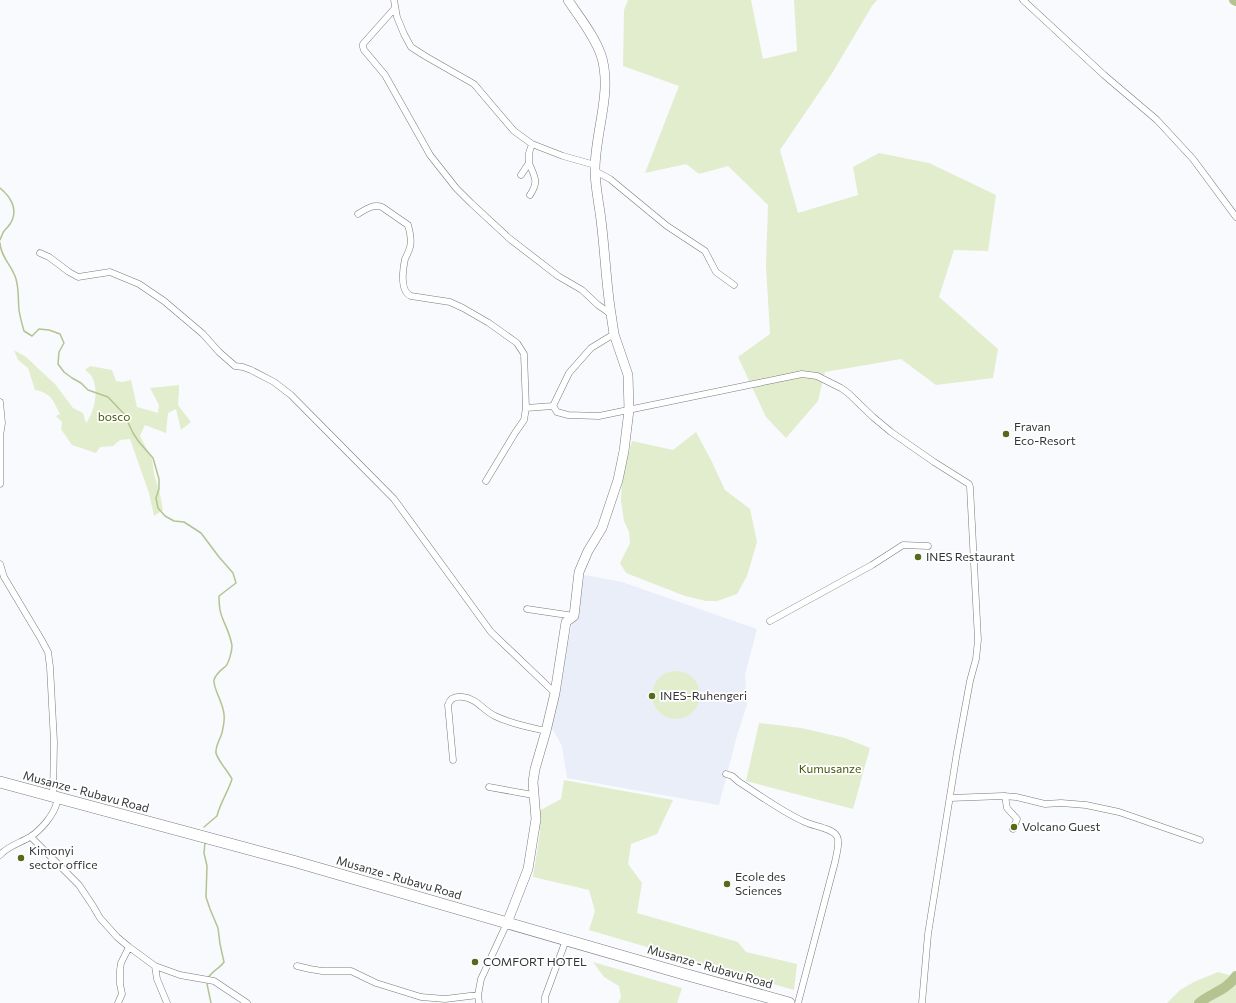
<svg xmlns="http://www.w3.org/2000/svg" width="1236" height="1003" viewBox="0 0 1236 1003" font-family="Commissioner,sans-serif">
	<rect width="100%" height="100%" fill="#f8fafe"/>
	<path fill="#e9eef8" d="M585,575l37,7 135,47 -12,46 2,29 -11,35 -17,66 -152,-27 -5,-32 -12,-21 3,-14 8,-24 4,-29 14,-68z"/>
	<path fill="#e2edcd" d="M628,0h123l12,59 34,-8 -3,-51h83l-5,6 -41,69 -51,75 18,63 60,-18 -5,-28 26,-14 50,10 67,32 -8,56 -34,-1 -15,47 59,52 -5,29 -57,7 -35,-26 -76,13 -7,29 -32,37 -20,-21 -28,-60 32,-23 -4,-68 2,-61 -40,-39 -29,8 -13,-10 -41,9 34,-87 -56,-20 1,-56z
		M14,350l12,7 16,15 13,12 18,24 10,5 3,10c9,-12 13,-33 6,-46 -1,-3 -5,-5 -7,-7l5,-4 22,4 4,11 6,1 9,-2 6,27 21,6 1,-8 -9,-17 29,-3v7l-1,13 13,17 -10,8 -5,-21 -8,4 -2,20 -21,-8 -5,11 12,23 2,15 6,20 3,16 -9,6 -5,-23 -19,-54 -10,1 -7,6 -13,1 -4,6 -24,-8 -7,-10 -4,-6 1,-7 -6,-6 4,-2c-7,-14 -9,-21 -25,-24l-7,-22 -10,-8z
		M696,432l15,28 14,30 25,19 7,33 -10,34 -10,18 -20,7h-11l-21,-5 -59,-23 -6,-10 10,-20 -1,-11 -5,-11 -3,-20 1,-24 10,-36 41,9z
		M652 695a24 24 0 1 1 48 0a24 24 0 1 1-48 0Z
		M759,723l42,5 44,10 25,10 -17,61 -107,-28z
		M564,780l109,20 -16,34 -26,10 -3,20 14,19 -5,30 101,29 8,10 51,12 -3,26 -205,-60 6,-19 -6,-21 -56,-13 7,-44 -1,-22 22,-12z
		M593,962l89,26 -5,15h-59l3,-6 -2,-11 -15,-9z
		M1218,972l18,5v26h-69l13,-13 14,-8z"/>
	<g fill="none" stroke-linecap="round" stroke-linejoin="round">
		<path stroke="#b3c491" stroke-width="1.5" d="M0,188c11,9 19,22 10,36 -2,3 -4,5 -6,7 -2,3 -3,7 -4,9
			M0,243c1,15 12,22 16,36 3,10 2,21 3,31 1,7 3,14 5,21l8,5 7,-7 10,1 11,4 4,9 -5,9 -1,12 6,8 8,6 9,5 7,7 20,7 16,17 9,19 6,9 14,16 6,21v10l-3,9 2,10 7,8 9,5 10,1 17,11 18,24 14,16 3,10 -17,13c0,7 0,14 3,21 3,8 9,19 10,29 0,5 -3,16 -6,20 -5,4 -10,7 -12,14 -1,9 10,24 10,35 1,6 -1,12 -2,18 -2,6 -7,14 -6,20 2,8 12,18 16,26 -4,13 -12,24 -15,37l-13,11
			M205,842l-1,11 3,13 -1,31 4,12 8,19 2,16 4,18c-4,6 -12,9 -16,16
			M207,984l4,19"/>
		<path stroke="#b3c491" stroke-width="10" d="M1234,0l2,1
			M1199,1003c12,-10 28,-13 37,-27"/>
		<defs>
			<path id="street" d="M394,0l3,17 7,17 7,13 14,9 49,28 40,47 18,13 31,12 32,9
				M1023,0l81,75 53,45 36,39 43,58
				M395,8l-32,36v3l1,3 21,25 45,80 26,33 15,15 39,36 48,37 24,14 16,15 13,9
				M529,163c6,15 10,18 1,32
				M595,171l15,8 57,47 38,25 11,21 18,13
				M521,175l8,-12v-10l3,-9
				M358,214c8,-5 15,-10 24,-7l26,18c2,7 4,15 2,22 -1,4 -3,8 -5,12 -2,10 -6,32 6,37l39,6 13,6 26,15 28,20 7,11 2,54
				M40,253l9,4 20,15 9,5 32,-5 29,12 25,17 39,33 16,18 16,14 8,1 8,3 23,12 17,13 103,104 97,133 64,61
				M0,402l2,21 -2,13v48
				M553,406l4,6 11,3 31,1 203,-42 15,2 24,12 7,5 25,24 18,15 43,30 35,22 1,3 8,153 -2,19 -6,22 -13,71 -29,182 -6,69
				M486,481l29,-48 9,-13 2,-12 27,-2 16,-33 22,-25 23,-14
				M0,564l4,13 37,62 7,13 2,15 4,75 -1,55 4,5c-3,13 -16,28 -27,35 -10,6 -22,9 -30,18
				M527,609l47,7
				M770,621l102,-56 31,-20 25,1
				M453,760l-5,-55c2,-7 8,-9 15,-8 13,1 21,14 32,19 16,8 34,11 51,15
				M726,774l6,2 7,6c22,14 43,30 66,40 8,4 26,6 31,13 5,5 0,21 -1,27l-37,141
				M489,787l44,8
				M1005,796l2,12 10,11 -4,10
				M950,798l53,-2 13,1 29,7 16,-1 25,2 33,7 81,28
				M31,837l48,48 14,21 7,12 17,19 12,10 26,19 25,9 34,6 33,22
				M155,966l2,13 10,24
				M297,966l13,3 12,2h29l25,12 45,14 24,2 33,-4
				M118,1003l4,-9 -2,-10v-14l1,-7 8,-16
				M479,1003l-1,-8 3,-16 26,-56
				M545,1003v-6l21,-57"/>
			<path id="secondary" d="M507,923l21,-54 8,-50 -3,-37 2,-13 11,-38 9,-38 11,-71 8,-6 5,-44 9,-21 14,-23 16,-48 6,-29 5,-41 -1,-35 -14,-41 -3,-20c-5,-31 -6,-63 -10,-94 -2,-17 -6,-34 -6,-51 0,-37 18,-78 6,-114 -7,-20 -22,-38 -33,-55"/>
			<path id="highway" d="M0,782l293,79 391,113 105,29"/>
		</defs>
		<use href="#street" stroke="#797a7e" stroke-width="7"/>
		<use href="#secondary" stroke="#797a7e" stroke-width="10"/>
		<use href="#highway" stroke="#797a7e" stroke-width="12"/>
		<use href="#street" stroke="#fff" stroke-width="6"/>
		<use href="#secondary" stroke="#fff" stroke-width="9"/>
		<use href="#highway" stroke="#fff" stroke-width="11"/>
	</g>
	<g fill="#556b19" stroke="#fff" stroke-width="1.5">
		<circle cx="1006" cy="434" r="4"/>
		<circle cx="918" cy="557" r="4"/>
		<circle cx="652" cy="696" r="4"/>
		<circle cx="1014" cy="827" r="4"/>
		<circle cx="21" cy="858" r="4"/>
		<circle cx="727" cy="884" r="4"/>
		<circle cx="475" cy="962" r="4"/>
	</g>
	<g text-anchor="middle" stroke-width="3.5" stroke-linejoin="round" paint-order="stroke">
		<g font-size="12" fill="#46590b" stroke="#fff">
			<text x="114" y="421">bosco</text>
			<text x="830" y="773">Kumusanze</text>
		</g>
		<g font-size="12" fill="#343536" stroke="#fff" text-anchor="start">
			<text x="1014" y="431">Fravan<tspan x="1014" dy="14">Eco-Resort</tspan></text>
			<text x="926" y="561">INES Restaurant</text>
			<text x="660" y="700">INES-Ruhengeri</text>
			<text x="1022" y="831">Volcano Guest</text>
			<text x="29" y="855">Kimonyi<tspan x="29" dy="14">sector office</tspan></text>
			<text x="735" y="881">Ecole des<tspan x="735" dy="14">Sciences</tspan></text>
			<text x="483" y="966">COMFORT HOTEL</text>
		</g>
		<g font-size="12" fill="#343536" stroke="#fff">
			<text transform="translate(86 792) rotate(15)" y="4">Musanze - Rubavu Road</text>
			<text transform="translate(399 878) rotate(16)" y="4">Musanze - Rubavu Road</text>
			<text transform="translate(710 967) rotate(16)" y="4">Musanze - Rubavu Road</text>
		</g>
	</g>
</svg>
